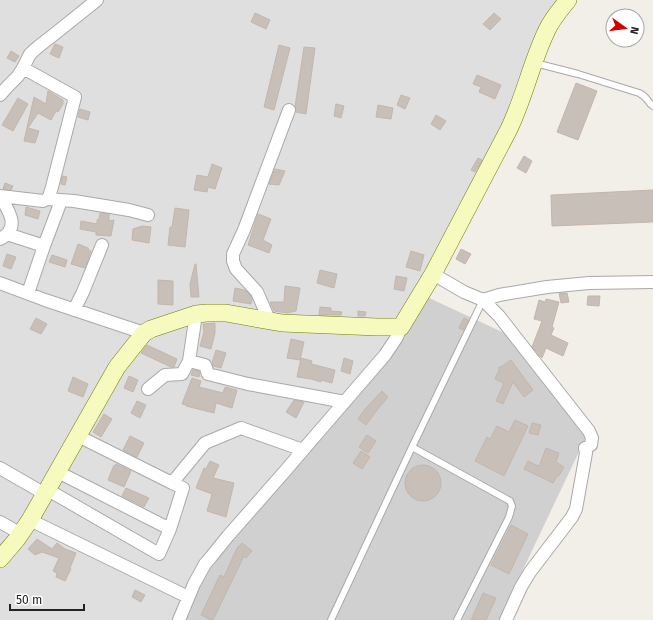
<svg xmlns="http://www.w3.org/2000/svg" width="653" height="620" viewBox="0 0 653 620" font-family="'Fira Sans',sans-serif">
	<rect width="100%" height="100%" fill="#f2efe9"/>
	<path fill="#e0dfdf" d="M0,0h573l-27,46 -117,252 86,40 -16,282h-499z"/>
	<path fill="#d0d0d0" d="M429,298l86,40 71,99 -87,183h-315l26,-58z"/>
	<path fill="#c7bfb8" stroke="#c4b6ab" d="M255,13l15,7 -4,9 -15,-7z
		M494,13l7,6 -11,11 -7,-6z
		M55,44l8,3 -4,11 -9,-4z
		M279,45l11,3 -16,62 -10,-3z
		M304,47l11,1 -9,66 -10,-2 -1,-5z
		M11,51l8,5 -4,6 -8,-4z
		M477,75l24,10 -6,14 -16,-7 2,-5 -8,-3z
		M576,83l21,8 -19,49 -21,-8z
		M48,91l15,9v4l-5,8 -2,-1 -5,9 -13,-7 -10,15 11,3 -4,12 -11,-2 10,-44 12,7z
		M401,95l9,3 -5,11 -8,-4z
		M18,98l10,6 -15,27 -11,-6z
		M336,104l8,2 -3,12 -7,-2z
		M378,105l15,3 -2,11 -15,-2z
		M80,109l10,3 -2,8 -10,-3z
		M436,115l10,6 -6,9 -9,-6z
		M524,156l8,5 -6,12 -9,-5z
		M478,158l4,2 -7,12 -4,-2z
		M212,164l10,4 -7,21 -7,-2 -1,5 -13,-2 3,-15 11,2z
		M275,169l10,2 -6,14 -10,-1z
		M62,176l5,1 -2,8 -4,-1z
		M5,183l8,3 -2,4 -8,-1z
		M653,190v32l-101,4 -1,-31z
		M26,207l14,4 -2,8 -13,-4z
		M175,208l14,2 -4,37 -17,-2 2,-18h2z
		M100,213l9,1v7l5,-1 -3,16 -15,-1v-3l-16,-3 1,-8 16,3v-4l2,-1z
		M258,214l13,5 -8,21 9,5 -3,8 -21,-8z
		M142,226l9,1 -2,16 -17,-3 1,-11z
		M78,244l10,4 1,2 2,1 -6,17 -14,-4z
		M461,249l10,5 -6,10 -9,-5z
		M411,251l13,4 -4,16 -14,-4z
		M7,254l9,3 -5,12 -8,-3z
		M52,255l15,5 -2,7 -16,-5z
		M195,264h1l3,33h-8l-1,-13z
		M320,270l17,4 -3,14 -17,-5z
		M396,276l11,2 -3,13 -10,-2z
		M158,280l15,1v24l-15,-1z
		M285,286l15,2 -4,23 -9,2 -13,-2 -4,-9h14z
		M235,288l10,2 6,6 1,3 -1,5 -18,-3z
		M559,293h8l2,9 -8,1z
		M588,296h12l-1,10 -12,-1z
		M546,299l13,3 -7,25 2,1 -3,7 17,8 -5,13 -17,-8 -4,10 -1,-1 -9,-10 10,-26 -8,-2 5,-19 6,2z
		M320,307l11,1v3l11,1 -1,3h-22z
		M358,311l8,1 -1,4h-7z
		M36,318l11,6 -6,10 -11,-5z
		M464,318l4,2 -5,10 -4,-2z
		M215,323v10l-4,16 -11,-3 4,-14 -1,-8z
		M291,339l13,3 -4,18 -13,-2z
		M147,345l30,14 -3,8h-3l-30,-14z
		M216,350l10,3 -5,15 -8,-2 -1,-3z
		M301,358l11,3 -1,3 24,6 -3,13 -11,-3v2l-10,-3 -14,-2z
		M344,358l9,3 -3,13 -9,-3z
		M511,360l22,30 -9,7 -11,-15 -10,22 -7,-3 8,-18 -9,-4 4,-9v-3h2z
		M193,370l6,1 1,2 -1,4 -8,-2z
		M129,376l9,4 -5,12 -9,-4z
		M73,377l15,7 -5,13 -15,-6z
		M192,378l9,3 -2,6 24,6 2,-6 12,3 -5,18 -16,-5 -2,10 -28,-7v-1l-4,-1z
		M382,391l6,6 -11,13 -11,15 -8,-6 8,-11z
		M294,400l10,2 -8,16 -10,-6z
		M137,401l9,4 -6,13 -9,-5z
		M104,414l8,5 -11,18 -8,-5z
		M515,420l13,6 -24,50 -29,-15 12,-24 3,2 7,-13 12,6z
		M532,423l9,2 -3,10 -9,-2z
		M367,435l9,6 -8,12 -9,-6z
		M130,436l14,7 -7,14 -14,-7z
		M546,448l13,5 -3,9 8,5 -5,9 -1,-1 -5,8 -29,-14 4,-8 10,5 2,-2z
		M361,451l9,6 -8,12 -9,-6z
		M210,461l9,4 -6,13 21,5 -8,34 -19,-6 5,-17 -16,-6 8,-20 2,1z
		M116,464l15,7 -7,16 -16,-7 6,-15 1,1z
		M405 483a18 18 0 1 1 36 0a18 18 0 1 1-36 0Z
		M126,488l23,10 -5,9 -22,-11z
		M511,525l17,9 -19,40 -18,-9z
		M37,539l15,10 5,-6 8,6 11,4 -6,15 1,1 -6,12 -9,-4 1,-4 -4,-2 6,-13 -17,-6 -7,3 -7,-6z
		M242,543l10,8 -6,7 -2,-2 -31,64h-2l-10,-5 19,-40 4,2 13,-29z
		M135,590l10,5 -4,7 -9,-5z
		M483,593l13,5 -10,22h-15z"/>
	<g fill="none" stroke-linecap="round" stroke-linejoin="round">
		<defs>
			<path id="lane" d="M535,63l43,11 61,19c9,4 8,9 14,13
				M412,447l98,54 2,5 -3,11 -52,103
				M331,620l81,-173 71,-147"/>
			<path id="street" d="M23,68l52,29 -23,90 -3,10 -2,2
				M0,95l8,-9 10,-10 5,-8 7,-14 9,-8 13,-10 45,-36
				M0,196l43,5 4,-2 27,2 55,9 19,5
				M0,196c9,15 21,32 0,43
				M7,234l37,12 17,-45
				M433,274l31,18 19,8 16,-5 48,-8 42,-4 64,-1
				M0,283l45,17 99,33
				M28,293l16,-47
				M483,300l16,16 90,115 3,7 -1,7 -6,3 1,5 -10,56 -4,8 -42,55 -9,15 -15,33
				M74,310l9,-18 19,-47
				M270,322l-13,-30 -21,-23 -3,-8v-7l11,-24 45,-120
				M189,361l16,4 3,9 40,10 97,18
				M148,389l17,-14 17,-1 7,-13 7,-47
				M78,436l94,47 33,-40 36,-15 62,22
				M0,468l45,26
				M58,472l112,57
				M48,490l111,64 11,-25 13,-41 -11,-5
				M30,520l158,77
				M0,522l21,12
				M179,620l15,-36 11,-20 6,-7 17,-21 58,-66 17,-20 82,-95 12,-18 4,-10"/>
			<path id="secondary" d="M0,559l17,-20 13,-19 87,-153 27,-34 7,-4 45,-15 11,-1h19l56,10 95,4h24l32,-53 75,-143c16,-32 23,-68 39,-101 5,-11 13,-20 21,-30"/>
		</defs>
		<use href="#lane" stroke="#a9a9a9" stroke-width="8"/>
		<use href="#street" stroke="#a9a9a9" stroke-width="14"/>
		<use href="#secondary" stroke="#707d05" stroke-width="18"/>
		<use href="#lane" stroke="#fff" stroke-width="6"/>
		<use href="#street" stroke="#fff" stroke-width="12"/>
		<use href="#secondary" stroke="#f7fabf" stroke-width="17"/>
	</g>
	<g transform="translate(625 28) rotate(104)"><circle r="19" fill="#ffffff" stroke="#a7a7a7"/>
	<path d="M0-3L7 15L0 10L-7 15Z" fill="#d40000"/>
	<text y="-6" font-size="11" font-weight="bold" text-anchor="middle" fill="#222222">N</text>
	</g>
	<path d="M10 604v6h74v-6" fill="none" stroke="#222222" stroke-width="2"/>
	<text x="16" y="604" font-size="12" fill="#222222" stroke="#ffffff" stroke-width="3" paint-order="stroke">50 m</text>
</svg>
